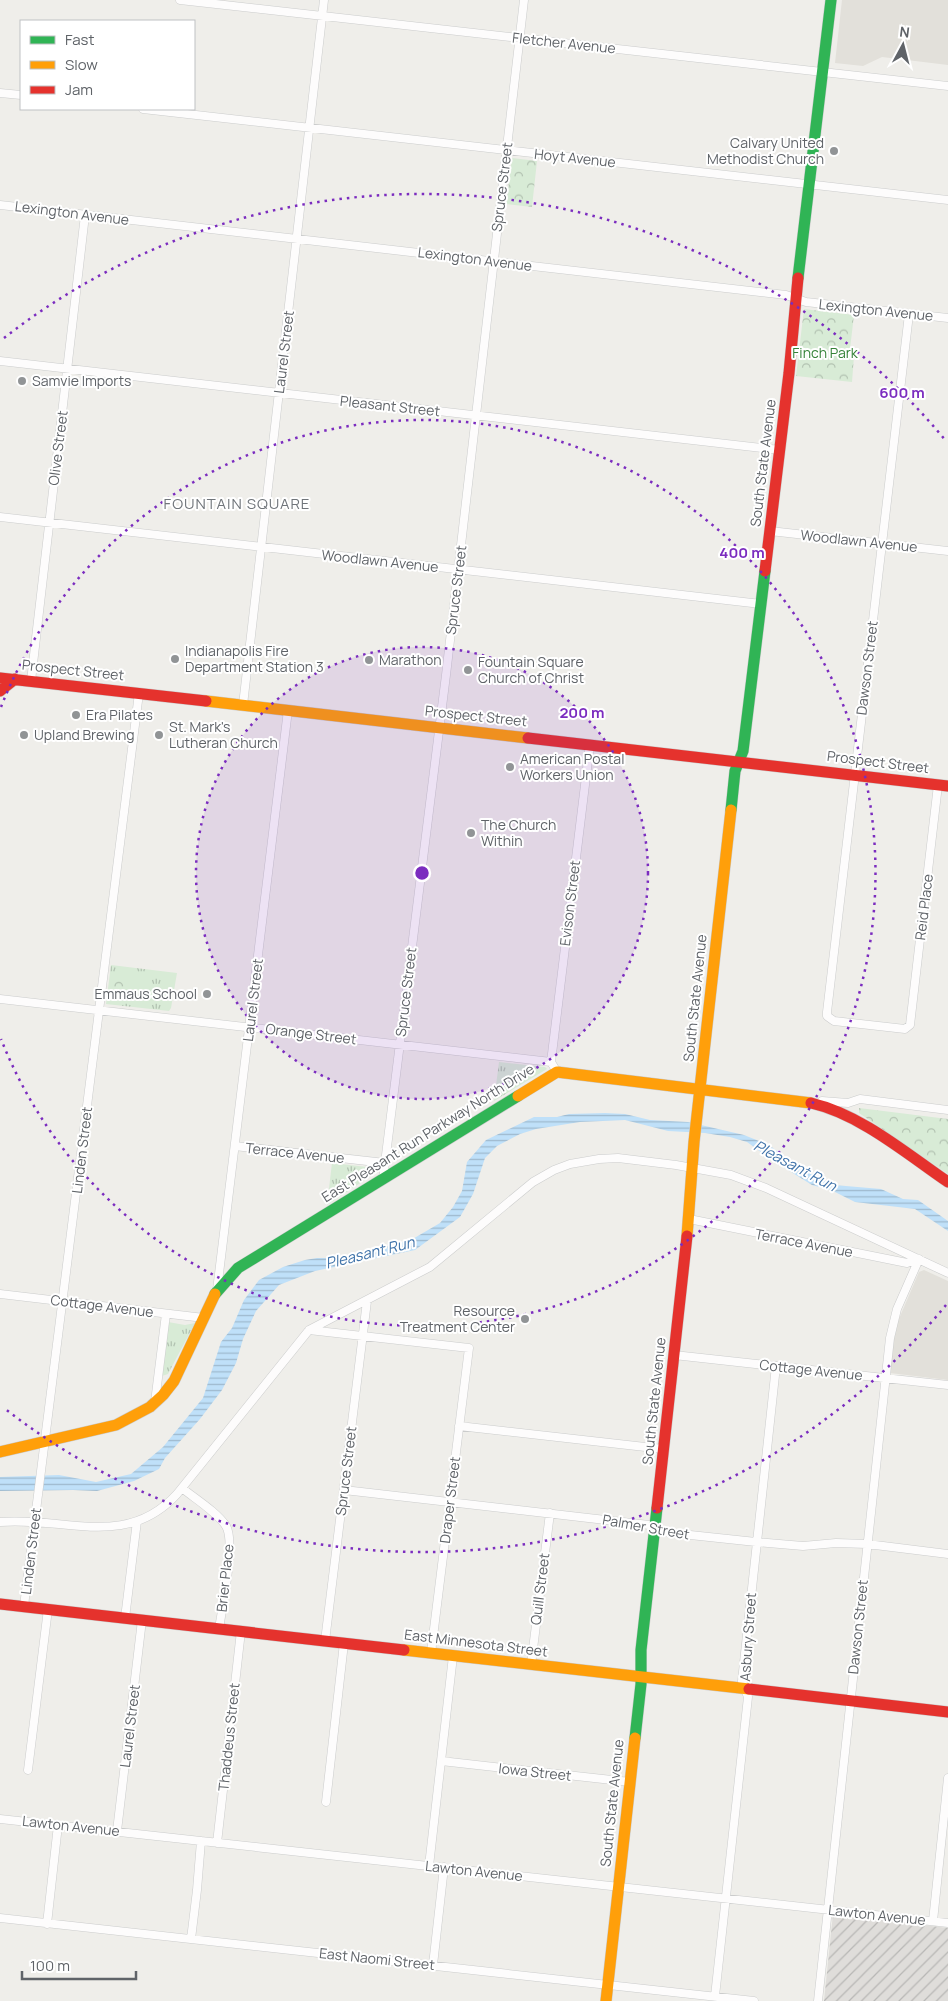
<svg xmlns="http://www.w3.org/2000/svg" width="948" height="2001" viewBox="0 0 948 2001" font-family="Manrope,sans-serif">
	<defs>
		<pattern id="industrial-furrows" width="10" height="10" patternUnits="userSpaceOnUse" patternTransform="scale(1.25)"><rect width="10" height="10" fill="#dfddda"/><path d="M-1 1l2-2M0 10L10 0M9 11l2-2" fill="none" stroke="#b8b7b5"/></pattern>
		<pattern id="grass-tufts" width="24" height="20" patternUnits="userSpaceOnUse" patternTransform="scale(1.25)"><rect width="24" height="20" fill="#d8ebd6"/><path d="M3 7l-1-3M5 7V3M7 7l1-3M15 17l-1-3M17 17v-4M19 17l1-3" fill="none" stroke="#b2c2b1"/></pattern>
		<pattern id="park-crowns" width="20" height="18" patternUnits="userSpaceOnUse" patternTransform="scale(1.25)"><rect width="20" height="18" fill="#d8ebd6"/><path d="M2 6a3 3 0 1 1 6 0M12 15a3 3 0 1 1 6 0" fill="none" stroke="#b2c2b1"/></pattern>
		<pattern id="water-rules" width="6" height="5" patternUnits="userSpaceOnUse" patternTransform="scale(1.25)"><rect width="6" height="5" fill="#bfe0f9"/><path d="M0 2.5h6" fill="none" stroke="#9eb9cd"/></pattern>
	</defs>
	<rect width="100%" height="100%" fill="#efeeea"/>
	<path fill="url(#industrial-furrows)" d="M833,1914l115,14v73h-124z"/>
	<path fill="#e2e0da" d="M842,0h106v65l-66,-8 -19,9 -28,-3z
		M924,1270l24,11v99l-58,-7 5,-45 24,-56z"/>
	<path fill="url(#grass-tufts)" d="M111,965l66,8 -6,35 -2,3 -63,-7z
		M499,1062l46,5 2,2 -53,32z
		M332,1163l44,5 1,4 -50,33z
		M168,1322l17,3 10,-2 -27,51 -6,2z"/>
	<path fill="url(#park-crowns)" d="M512,158l25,3 -5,46 -26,-3z
		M804,309l50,6 -4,34 4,7 -2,26 -56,-6z
		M113,976l24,3 -2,24 -25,-2z
		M859,1108l89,11v55l-89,-61z"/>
	<path fill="url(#water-rules)" d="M605,1113l20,1 25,6 38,2 56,13 25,10 30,23 35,17 47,4 22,10 15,1 30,21v10l-33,-22 -60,-7 -22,-11 -21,-6 -40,-25 -25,-18 -17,-5 -25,-4 -37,-2 -43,-11 -45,2 -44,7 -16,5 -23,12 -12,12 -12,36 -13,23 -45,33 -100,21 -36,14 -23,26 -13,28 -7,24 -14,27 -22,29 -35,39 -6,11 -25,12 -37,10 -24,-1 -73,1v-14l59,-2 37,7 35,-8 32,-27 40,-49 18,-56 11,-14 12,-28 15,-20 24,-13 22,-7 12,-2h25l69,-18 29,-17 13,-16 9,-16 5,-29 19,-22 48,-23h23l12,-3z"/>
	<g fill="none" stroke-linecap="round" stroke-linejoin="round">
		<defs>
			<path id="street" d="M180,0l768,86
				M0,93l21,2
				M143,109l805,91
				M0,205l786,90 20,7 142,16
				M909,314l-82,698v4l7,5 71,8 5,-4 28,-240
				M0,361l780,89
				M0,517l761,87
				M770,531l178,20
				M31,681l54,-466
				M243,705l81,-705
				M0,999l551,63 6,10
				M551,1062l39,-318
				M822,1101l26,2 12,-4 88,11
				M235,1146l150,17
				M383,1179l63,-504 78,-675
				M689,1219l218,44 12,-4
				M217,1290l71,-580
				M0,1294l204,24
				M309,1330l160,18 -38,305
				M674,1355l274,30
				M155,1402l11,-88
				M459,1426l204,23
				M182,1488c12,10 35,24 44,38 10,16 -4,82 -7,103
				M344,1490l305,35 13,7 94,10 47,4 33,-3 31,1 81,10
				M0,1522c64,-6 126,28 177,-28l132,-164 121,-63 103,-85 21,-12 16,-6 29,-5 19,-1 58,7 55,10 35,13 182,85
				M24,1606l115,-913
				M125,1618l12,-97
				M325,1641l42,-340
				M531,1665l19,-152
				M441,1761l189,21
				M28,1770l20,-161
				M326,1802l18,-159
				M0,1819l948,104
				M117,1831l25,-211
				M217,1843l24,-212
				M429,1866l24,-210
				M0,1918l754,83
				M933,1921l15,-143
				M47,1924l11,-99
				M191,1939l6,-49 4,-49
				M433,1965l11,-98
				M715,1996l33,-299 -6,-16 34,-315
				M818,2001l72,-663 7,-29 22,-50"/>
			<path id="fast" d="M798,278l33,-278
				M731,810l4,-39 8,-20 22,-180
				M215,1294l23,-26 280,-172
				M635,1738l6,-54v-34l16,-142"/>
			<path id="slow" d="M206,701l322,37
				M518,1096l39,-24 254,31
				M687,1236l7,-94 37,-332
				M0,1452l116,-27 34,-18 13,-12 11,-14 41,-87
				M404,1650l345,39
				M606,2001l29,-263"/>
			<path id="jam" d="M765,571l24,-198 9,-95
				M0,678l206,23
				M0,691l15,-12
				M528,738l420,48
				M811,1103c49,11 96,51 137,79
				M657,1508l30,-272
				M0,1604l404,46
				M749,1689l199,23"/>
		</defs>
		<use href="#street" stroke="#cbcccc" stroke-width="9"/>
		<use href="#fast" stroke="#cacacb" stroke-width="12"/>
		<use href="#slow" stroke="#cacacb" stroke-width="12"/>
		<use href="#jam" stroke="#cacacb" stroke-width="12"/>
		<use href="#street" stroke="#fdfcfc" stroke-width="8"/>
		<use href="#fast" stroke="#30b455" stroke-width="11"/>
		<use href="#slow" stroke="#ff9f0a" stroke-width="11"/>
		<use href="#jam" stroke="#e5322d" stroke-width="11"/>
	</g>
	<circle cx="422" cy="873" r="226" fill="#7b2cbf" fill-opacity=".12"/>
	<g fill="none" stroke="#7b2cbf" stroke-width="2.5" stroke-dasharray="2.5 5">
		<circle cx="422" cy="873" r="226"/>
		<path d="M1 707A453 453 0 1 1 1 1039"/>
		<path d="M946 1305A679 679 0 0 1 4 1408M4 338A679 679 0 0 1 946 441"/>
	</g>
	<g fill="#919496" stroke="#fff" stroke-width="2">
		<circle cx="834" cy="151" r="5"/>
		<circle cx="22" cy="381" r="5"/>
		<circle cx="175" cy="659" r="5"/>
		<circle cx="369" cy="660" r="5"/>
		<circle cx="468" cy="670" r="5"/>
		<circle cx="76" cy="715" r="5"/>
		<circle cx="24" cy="735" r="5"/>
		<circle cx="159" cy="735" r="5"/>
		<circle cx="510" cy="767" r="5"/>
		<circle cx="471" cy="833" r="5"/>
		<circle cx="207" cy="994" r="5"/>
		<circle cx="525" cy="1319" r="5"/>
	</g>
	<g text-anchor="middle" stroke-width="4" stroke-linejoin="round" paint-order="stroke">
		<g font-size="14" fill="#5f6368" stroke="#fff">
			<text transform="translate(564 43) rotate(6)" y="5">Fletcher Avenue</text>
			<text transform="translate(575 158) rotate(6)" y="5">Hoyt Avenue</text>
			<text transform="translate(502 187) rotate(-83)" y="5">Spruce Street</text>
			<text transform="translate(72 213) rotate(7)" y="5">Lexington Avenue</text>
			<text transform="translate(475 259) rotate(7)" y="5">Lexington Avenue</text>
			<text transform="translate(876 310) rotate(6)" y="5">Lexington Avenue</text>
			<text transform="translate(284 352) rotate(-83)" y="5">Laurel Street</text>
			<text transform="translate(390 406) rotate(6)" y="5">Pleasant Street</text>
			<text transform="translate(58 448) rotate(-83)" y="5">Olive Street</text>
			<text transform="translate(763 463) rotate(-83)" y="5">South State Avenue</text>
			<text transform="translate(859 541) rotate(6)" y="5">Woodlawn Avenue</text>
			<text transform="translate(380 561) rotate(6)" y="5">Woodlawn Avenue</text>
			<text transform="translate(456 590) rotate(-83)" y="5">Spruce Street</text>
			<text transform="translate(867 668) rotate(-83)" y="5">Dawson Street</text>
			<text transform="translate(73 670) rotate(6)" y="5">Prospect Street</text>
			<text transform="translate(476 716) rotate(6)" y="5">Prospect Street</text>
			<text transform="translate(878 762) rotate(7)" y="5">Prospect Street</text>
			<text transform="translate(570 903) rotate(-83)" y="5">Evison Street</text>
			<text transform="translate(924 907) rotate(-83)" y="5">Reid Place</text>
			<text transform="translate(406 992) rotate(-83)" y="5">Spruce Street</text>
			<text transform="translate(695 998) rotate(-84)" y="5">South State Avenue</text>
			<text transform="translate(253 1000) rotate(-83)" y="5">Laurel Street</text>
			<text transform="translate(311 1034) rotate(7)" y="5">Orange Street</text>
			<text transform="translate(428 1133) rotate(-32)" y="5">East Pleasant Run Parkway North Drive</text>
			<text transform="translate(82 1150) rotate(-83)" y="5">Linden Street</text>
			<text transform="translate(295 1153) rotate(6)" y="5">Terrace Avenue</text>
			<text transform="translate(804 1243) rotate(11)" y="5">Terrace Avenue</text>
			<text transform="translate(102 1306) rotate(7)" y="5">Cottage Avenue</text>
			<text transform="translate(811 1370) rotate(6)" y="5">Cottage Avenue</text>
			<text transform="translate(654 1401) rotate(-84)" y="5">South State Avenue</text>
			<text transform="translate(346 1471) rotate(-83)" y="5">Spruce Street</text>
			<text transform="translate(450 1500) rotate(-83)" y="5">Draper Street</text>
			<text transform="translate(646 1527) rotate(10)" y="5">Palmer Street</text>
			<text transform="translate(31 1551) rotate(-83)" y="5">Linden Street</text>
			<text transform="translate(225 1578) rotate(-84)" y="5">Brier Place</text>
			<text transform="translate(540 1589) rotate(-83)" y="5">Quill Street</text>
			<text transform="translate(858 1627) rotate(-84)" y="5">Dawson Street</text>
			<text transform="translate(748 1637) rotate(-86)" y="5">Asbury Street</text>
			<text transform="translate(476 1643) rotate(7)" y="5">East Minnesota Street</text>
			<text transform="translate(130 1726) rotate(-83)" y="5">Laurel Street</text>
			<text transform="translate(229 1737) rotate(-84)" y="5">Thaddeus Street</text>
			<text transform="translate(535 1772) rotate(6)" y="5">Iowa Street</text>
			<text transform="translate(612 1803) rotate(-84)" y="5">South State Avenue</text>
			<text transform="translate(71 1826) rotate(6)" y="5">Lawton Avenue</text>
			<text transform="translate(474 1871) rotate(6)" y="5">Lawton Avenue</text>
			<text transform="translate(877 1915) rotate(6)" y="5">Lawton Avenue</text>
			<text transform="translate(377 1959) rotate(6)" y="5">East Naomi Street</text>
		</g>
		<g font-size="14" fill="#5f6368" stroke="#fff" text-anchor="start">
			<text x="824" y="148" text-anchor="end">Calvary United<tspan x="824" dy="16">Methodist Church</tspan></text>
			<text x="32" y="386">Samvie Imports</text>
			<text x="185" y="656">Indianapolis Fire<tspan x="185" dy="16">Department Station 3</tspan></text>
			<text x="379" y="665">Marathon</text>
			<text x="478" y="667">Fountain Square<tspan x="478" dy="16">Church of Christ</tspan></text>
			<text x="86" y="720">Era Pilates</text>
			<text x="169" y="732">St. Mark's<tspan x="169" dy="16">Lutheran Church</tspan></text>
			<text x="34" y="740">Upland Brewing</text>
			<text x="520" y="764">American Postal<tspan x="520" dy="16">Workers Union</tspan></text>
			<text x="481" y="830">The Church<tspan x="481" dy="16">Within</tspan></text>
			<text x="197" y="999" text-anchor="end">Emmaus School</text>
			<text x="515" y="1316" text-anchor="end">Resource<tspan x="515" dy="16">Treatment Center</tspan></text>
		</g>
		<g font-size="14" fill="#348238" stroke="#fff">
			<text x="825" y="358">Finch Park</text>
		</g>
		<g font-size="15" letter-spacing="1" fill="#70757a" stroke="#fff">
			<text x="237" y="509">FOUNTAIN SQUARE</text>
		</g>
		<g font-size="15" font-style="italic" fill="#4174aa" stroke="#fff">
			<text transform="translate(795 1166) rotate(28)" y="5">Pleasant Run</text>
			<text transform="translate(370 1253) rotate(-14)" y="5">Pleasant Run</text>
		</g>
	</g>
	<circle cx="422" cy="873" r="8" fill="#7b2cbf" stroke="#fff" stroke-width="2.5"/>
	<g font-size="15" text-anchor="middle" font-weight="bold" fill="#7b2cbf" stroke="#fff" stroke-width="4" stroke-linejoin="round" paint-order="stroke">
		<text x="902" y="398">600 m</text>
		<text x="742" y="558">400 m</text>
		<text x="582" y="718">200 m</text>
	</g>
	<rect x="20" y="20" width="175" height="90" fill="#ffffff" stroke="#bfc1c3"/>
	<rect x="30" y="36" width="25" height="8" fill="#30b455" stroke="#bfc1c3"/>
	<text x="65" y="45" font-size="15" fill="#5f6368">Fast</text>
	<rect x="30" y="61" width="25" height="8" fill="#ff9f0a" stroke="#bfc1c3"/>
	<text x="65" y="70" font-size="15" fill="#5f6368">Slow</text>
	<rect x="30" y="86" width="25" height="8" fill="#e5322d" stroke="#bfc1c3"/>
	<text x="65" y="95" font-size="15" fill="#5f6368">Jam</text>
	<g transform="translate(903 45) rotate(7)" stroke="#ffffff" stroke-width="4" paint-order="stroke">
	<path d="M0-4L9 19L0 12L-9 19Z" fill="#5f6368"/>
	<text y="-8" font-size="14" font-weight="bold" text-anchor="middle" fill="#5f6368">N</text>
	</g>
	<path d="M22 1971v8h114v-8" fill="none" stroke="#5f6368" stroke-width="2.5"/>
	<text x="30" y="1971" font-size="15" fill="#5f6368" stroke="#ffffff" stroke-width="4" paint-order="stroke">100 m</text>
</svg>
